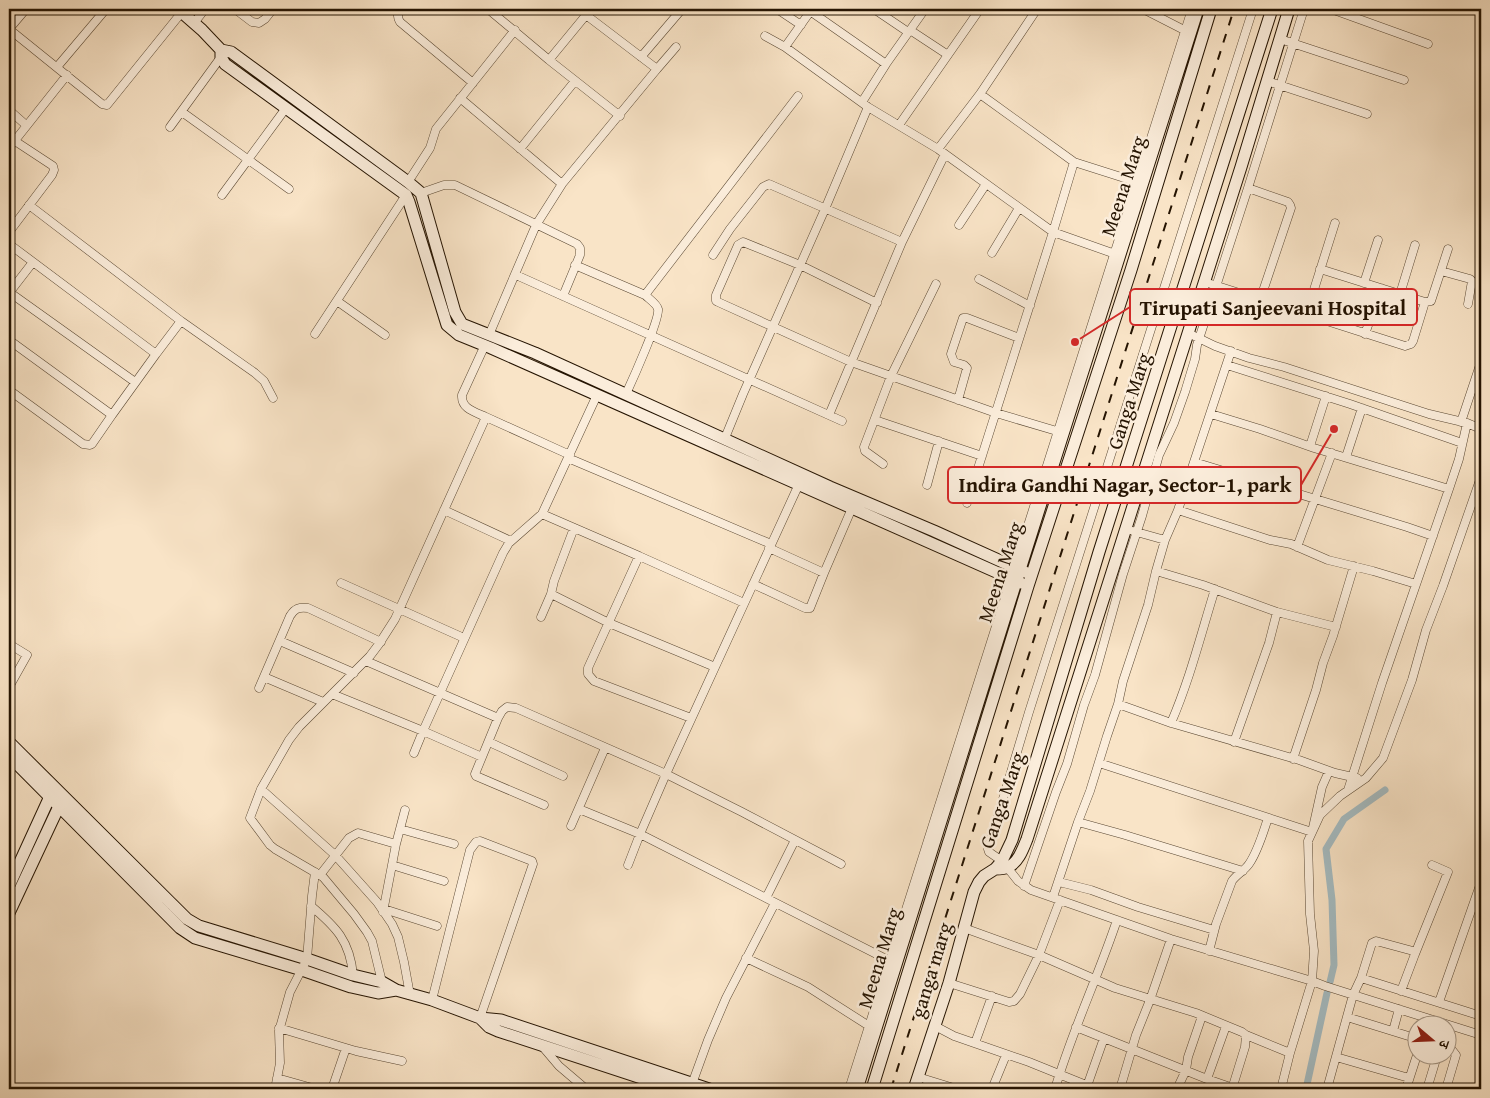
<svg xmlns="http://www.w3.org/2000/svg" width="1490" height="1098" viewBox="0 0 1490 1098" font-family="'Gentium Book Plus','Noto Serif Devanagari',serif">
	<rect width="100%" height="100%" fill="#f9e4c7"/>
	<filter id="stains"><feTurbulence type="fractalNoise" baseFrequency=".004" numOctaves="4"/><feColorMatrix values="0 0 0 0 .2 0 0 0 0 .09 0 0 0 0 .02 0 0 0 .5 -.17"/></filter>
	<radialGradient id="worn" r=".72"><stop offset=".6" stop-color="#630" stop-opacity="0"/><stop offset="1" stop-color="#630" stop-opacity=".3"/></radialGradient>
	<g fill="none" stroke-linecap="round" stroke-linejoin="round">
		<path stroke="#a4bbc1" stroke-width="7" d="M1330,982l4,-17 -2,-65 -6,-51 18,-30 41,-29
			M1306,1089l21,-96"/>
		<defs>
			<path id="street" d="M235,9l17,13 7,1 6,-4 8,-10
				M401,9c-4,4 -4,8 -1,13l73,61
				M488,9l61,51 42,-51
				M777,9l24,16
				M874,9l34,23
				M1143,9l45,23
				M1253,9l-224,703 -41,137 1,3 13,9 16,20 13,9 140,49 141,42 13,5 156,49
				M1331,9l97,35
				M810,11l76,53
				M194,23l11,-14
				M9,29l93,75 5,1 75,-93
				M9,29l17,-20
				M910,30l38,25
				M765,36l20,11 83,60 70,42 115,83 65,23
				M1280,39l124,41
				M785,47l27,-38
				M641,57l41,-48
				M549,60l71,56
				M57,67l49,-58
				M657,69l19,-22
				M1267,81l100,33
				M980,94l94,68 66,21
				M460,98l102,86
				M862,102l24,-38 39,-55
				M9,110l17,15
				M182,112l107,77
				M899,125l81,-116
				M170,127l51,-70
				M9,148l58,-73
				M520,149l55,-68
				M938,149l42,-55 57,-85
				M408,182l22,-34 6,-19 79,-99
				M1248,188l40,14 2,3 1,3 -31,92
				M421,193l23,-8h11l122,59 3,4v7l-17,41
				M222,195l64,-87
				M959,225l27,-41
				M9,232l43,-57 2,-5 -1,-4 -38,-25
				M902,242l43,-88
				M9,244l147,110 25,-33 -152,-116
				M992,253l27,-45
				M713,255l17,-26 33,-42 6,-3 133,58 -73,173
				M575,265l70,30 153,-199
				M1320,269l105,33
				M1441,271l29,8 2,2 -4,23
				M516,275l326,146
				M979,279l51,27
				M1364,283l14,-43
				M1211,284l194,62 6,-2 2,-3 12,-39 6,-1 17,-52
				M9,292l126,90
				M9,293l24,-31
				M1400,294l15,-49
				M337,301l48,34
				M877,303l-77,-38 -57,-23 -5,3 -22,50v6l2,1 133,60 145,51 64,19
				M1306,315l29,-92
				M181,321l74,52 9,8 9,17
				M1188,333l27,13 34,12 35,9 145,47 38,9 14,6
				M315,334l91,-139
				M1365,334l16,-46
				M489,335l47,-110 26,-41 95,-115 -71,-54
				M9,340l103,75 44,-61
				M1227,365l123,39 112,39
				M9,390l74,54 7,1 2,-1 20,-29
				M626,394c6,-13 34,-75 32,-85 -1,-5 -9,-10 -13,-14
				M958,400l9,-32 -3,-3 -10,-3 -3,-8 12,-36h4l52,20
				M1211,414l49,15 54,19 135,41
				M486,417l84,38
				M875,420l107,36
				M1461,422l20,-60
				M725,438l18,-44 82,-185 43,-102
				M1310,446l16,-50
				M1346,457l16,-49
				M568,458l203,86
				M1194,462l213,65 26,9
				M883,464l-18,-13 -1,-4 27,-71 45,-92
				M799,484l-133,290 76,38 99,52
				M927,485l12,-44
				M967,503l86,-271 21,-70
				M444,510l67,31
				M1178,510l92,30 21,4 37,16 45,11 43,13
				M542,514l97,42
				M574,528l-20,53 -3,13 58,29 106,44
				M1133,531l32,9
				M1297,547l35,-94
				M769,548l55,25 28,-65
				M1156,571l47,14 74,27 59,15
				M341,583l123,55
				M753,584l52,24h5l14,-35
				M541,617l10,-23
				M280,641l74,32
				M9,644l18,11 -18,32
				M366,661l132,57 4,-7 5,-4 9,1 150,66 -26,60 -61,-25
				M264,677l59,25
				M259,688l31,-72c5,-8 9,-9 18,-8l73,34
				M332,694l91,37 80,-178 6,-10 33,-29 55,-119
				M1118,704l53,19 128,37 36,13 22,5
				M691,718l-97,-37 -6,-7v-6l51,-112 105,47
				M1171,723c19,-44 30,-89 44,-134
				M489,742l74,34
				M1234,742l35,-99 8,-31
				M414,753l9,-22 59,26 16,-39
				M482,757l-7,17 1,2 68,29
				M1293,759l23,-69 7,-27 10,-27 21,-70
				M1099,763l213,69 10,-45 7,-16
				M261,789l74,66 42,47 15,22 6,13 6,25 6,33
				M1348,790l34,-107 67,-194 10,-30 8,-36
				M1078,822l47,13 118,36
				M571,826l34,-78
				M400,829l54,15
				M392,865l52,16
				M628,865l12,-31 252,128
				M320,875l29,-37 9,-5 38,11
				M1059,882l32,8 47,17 76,23
				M1024,886l32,-94 11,-28 17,-59 11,-30 28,-101 19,-58 17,-61 15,-32 11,-31 10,-33 2,-14 51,-157 56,-179
				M1053,897l25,-75 12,-31 17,-55 11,-32 5,-23 25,-76 8,-34 9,-31 13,-30 53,-159
				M766,898l29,-58
				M311,906c25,21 39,35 42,69
				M384,909l53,17
				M383,912l13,-68 9,-34
				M964,928l75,27 76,33 81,25 46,19 4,3 -1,12 -13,42
				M1209,951l7,-27 16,-43c5,-7 12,-10 17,-17 9,-13 14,-31 19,-46
				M1415,954l33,-82 -16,-7
				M746,958l62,29 61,39
				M1361,978l11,-35 4,-2 37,10 2,3 -14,37
				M382,982l-10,-41 -5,-9 -13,-18 -31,-37 -48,-28 -5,-4 -20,-27 11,-29 28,-49 10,-13 71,-71 9,-12 16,-25 91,-202c-11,-5 -25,-8 -24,-22l23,-50
				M949,983l60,19 5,-1 6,-7 19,-39 21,-55
				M432,1000l38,-150 6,-8 4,-1 52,20 1,3 -53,154
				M1439,1002l40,-114
				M1347,1017l71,22
				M935,1026l19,10 75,26 67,27
				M1076,1027l131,52 29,10
				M279,1028l77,23 46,10
				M1393,1031l6,-22
				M1246,1035l44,18
				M975,1043l17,-47
				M542,1046l17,20 27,23
				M1336,1057l73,21
				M918,1077l39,12
				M277,1078l39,11
				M1207,1079l19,-53
				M692,1084l16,-44 18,-42 49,-95
				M275,1089l5,-26 -1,-32 11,-39 17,-33 5,-63 3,-24
				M332,1089l14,-41
				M849,1089l343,-1080
				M992,1089l14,-34
				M1055,1089c17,-58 43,-112 62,-169
				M1086,1089l18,-51
				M1120,1089l16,-54 14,-35 21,-61
				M1177,1089l9,-19 2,-13 14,-41
				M1281,1089l9,-36 22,-72 2,-30 -4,-37 -2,-73 12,-26 20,-19 26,-18 17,-20 29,-78 14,-50 17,-44 38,-109
				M1327,1089l26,-94 8,-17 120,38
				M1406,1089l12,-37
				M1427,1089l10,-33
				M1446,1089l10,-34 -8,-10"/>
			<path id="secondary" d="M178,9l24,21 19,20 10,2 177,130 13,11 34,119 7,12 73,29 295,134 104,44 91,41
				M221,50v7l4,7 181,131 3,7 38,123 12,10 32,13 530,235
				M9,742l178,177 12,7 108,33 46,16 29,7 14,8 36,10 48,18 21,2 208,69
				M9,756l171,172 15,10 107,32 49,17 27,6 18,-3
				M995,869c4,0 9,0 13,-2 10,-4 15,-18 19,-28l214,-672 48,-158
				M9,886l43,-94
				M9,913l52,-111
				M480,1018l9,9 9,4 177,58
				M857,1089l159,-507 182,-573
				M872,1089l156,-503 103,-316 80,-261
				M914,1089l35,-106 25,-91 5,-10 5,-6 11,-7 7,-8 10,-21 87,-288 173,-543"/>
		</defs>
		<use href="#street" stroke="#5a4833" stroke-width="9"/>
		<use href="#secondary" stroke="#251402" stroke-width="13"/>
		<use href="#street" stroke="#fbeddb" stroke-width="8"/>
		<use href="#secondary" stroke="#fbeddb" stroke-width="11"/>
		<path stroke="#251402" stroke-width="2" stroke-dasharray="9 9" stroke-linecap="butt" d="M891,1089l343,-1080"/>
	</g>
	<g text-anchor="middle" stroke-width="5" stroke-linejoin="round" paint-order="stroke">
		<g font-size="20" fill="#251402" stroke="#fbeddb">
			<text transform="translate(1123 186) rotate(-72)" y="7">Meena Marg</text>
			<text transform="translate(1129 401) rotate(-72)" y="7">Ganga Marg</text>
			<text transform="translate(1000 572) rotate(-72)" y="7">Meena Marg</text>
			<text transform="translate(1002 800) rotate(-71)" y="7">Ganga Marg</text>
			<text transform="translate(879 958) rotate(-73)" y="7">Meena Marg</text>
			<text transform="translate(931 970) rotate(-73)" y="7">ganga marg</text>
		</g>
	</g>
	<path fill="none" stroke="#d62828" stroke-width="2" d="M1075 342L1130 307M1334 429L1301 485"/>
	<g fill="#d62828" stroke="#fbeddb" stroke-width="2">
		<circle cx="1075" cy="342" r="5"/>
		<circle cx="1334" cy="429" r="5"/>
	</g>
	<g fill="#fbeddb" stroke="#d62828" stroke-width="2">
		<rect x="1130" y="289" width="287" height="36" rx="5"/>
		<rect x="948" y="467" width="353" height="36" rx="5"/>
	</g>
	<g font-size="21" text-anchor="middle" font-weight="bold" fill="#251402">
		<text x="1273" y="315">Tirupati Sanjeevani Hospital</text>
		<text x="1125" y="492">Indira Gandhi Nagar, Sector-1, park</text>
	</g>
	<rect width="1490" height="1098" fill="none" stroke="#f9e4c7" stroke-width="30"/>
	<rect x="10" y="10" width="1470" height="1078" fill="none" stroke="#251402" stroke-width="2.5"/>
	<rect x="15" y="15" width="1460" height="1068" fill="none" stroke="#251402"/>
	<g transform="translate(1432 1040) rotate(109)"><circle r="24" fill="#fbeddb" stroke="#a59684"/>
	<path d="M0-4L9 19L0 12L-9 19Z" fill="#8f2418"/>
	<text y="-8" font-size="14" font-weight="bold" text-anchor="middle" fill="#251402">उ</text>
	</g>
	<rect width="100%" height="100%" filter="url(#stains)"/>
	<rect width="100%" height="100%" fill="url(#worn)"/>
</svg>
